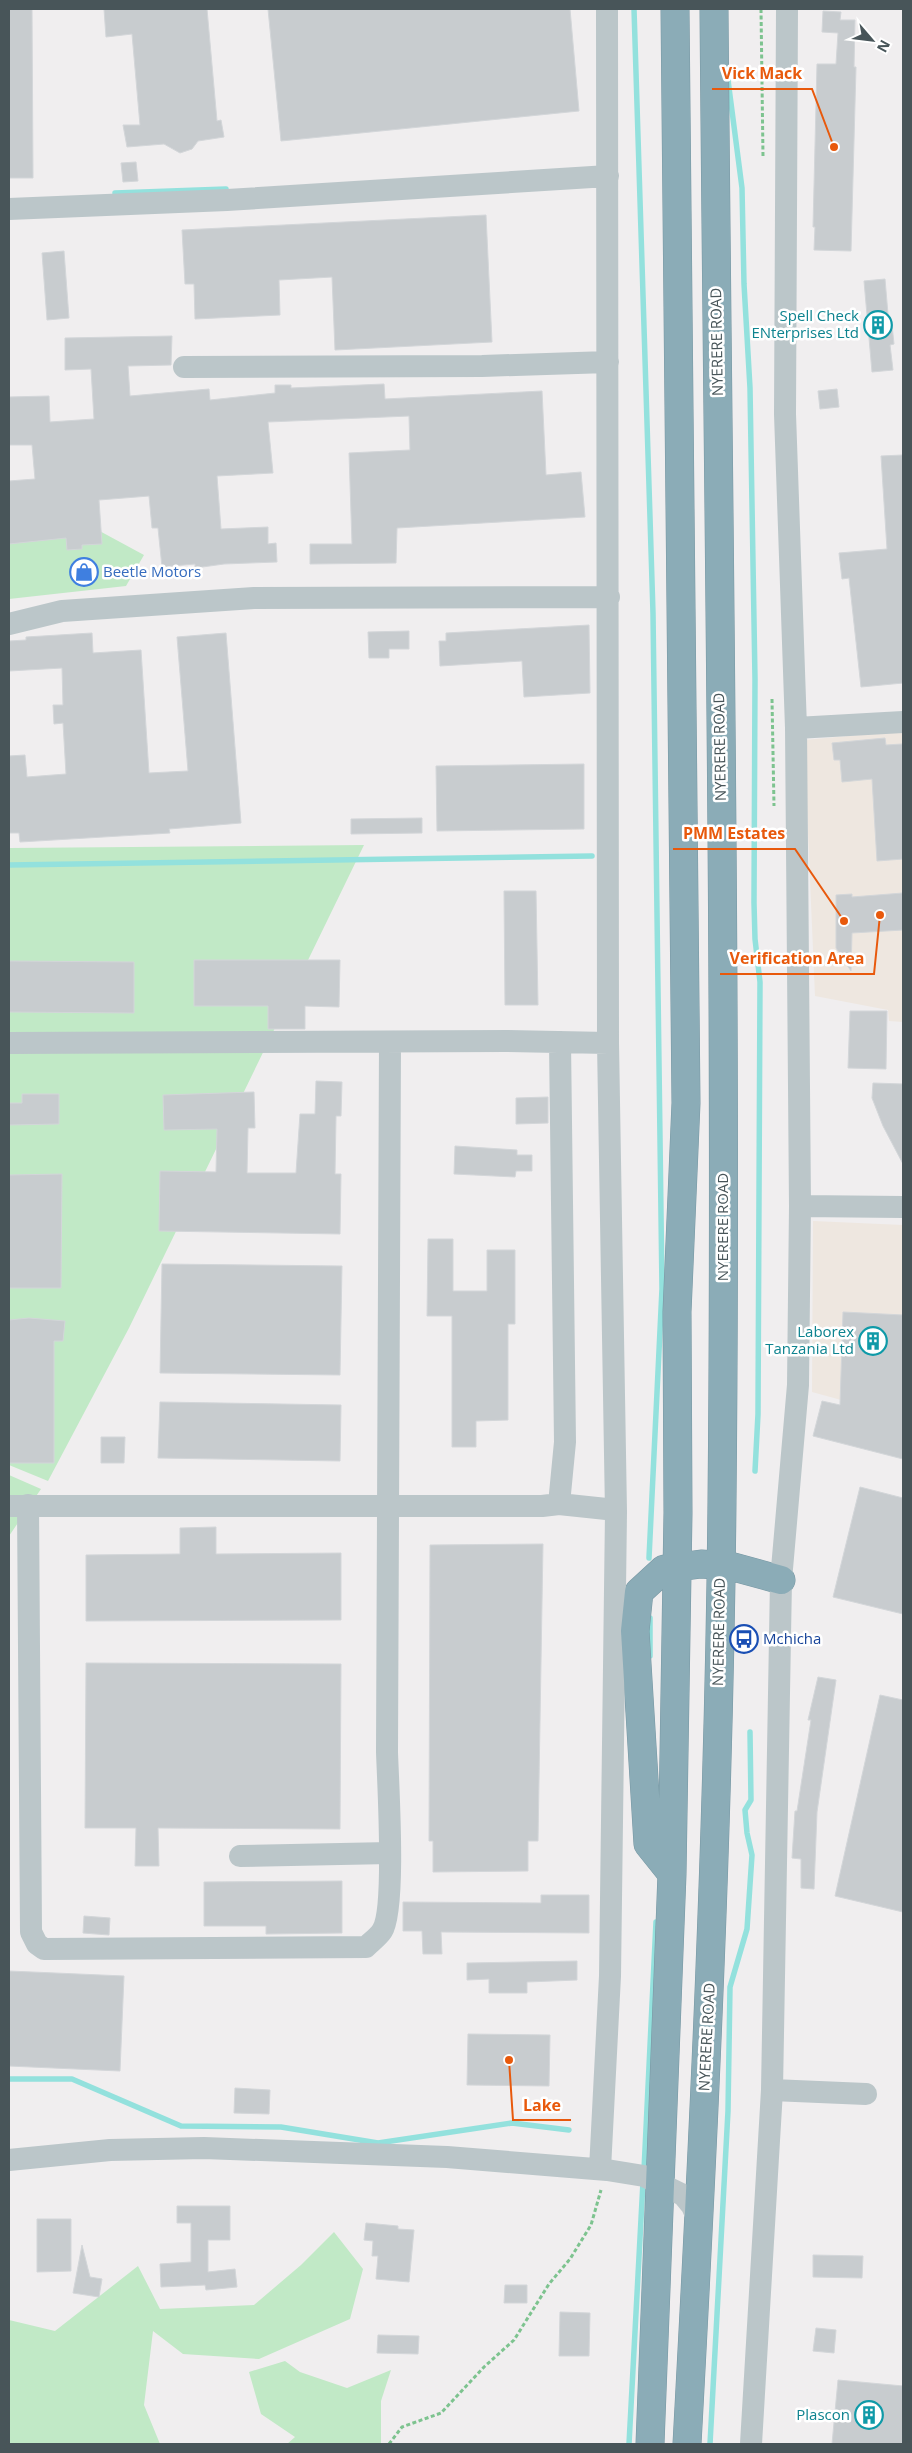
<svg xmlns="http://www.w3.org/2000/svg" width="912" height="2453" viewBox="0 0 912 2453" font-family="'Open Sans',sans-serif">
	<rect width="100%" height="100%" fill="#f0eeef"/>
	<path fill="#eee7e0" d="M903,731v291l-14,-1 -1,-11 -73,-14 -11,-256z
		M813,1221l90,4v192l-91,-25z"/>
	<path fill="#c1e9c6" d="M9,482l135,73 -18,31 -117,13z
		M364,845l-235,483 -81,153 -39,-16v-617z
		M9,1475l32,14 -32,47z
		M334,2232l29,37 -13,50 -91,40 -76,-5 -30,-23 -9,74 16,39h-151v-124l46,11 83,-65 22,43 94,-4 47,-40z
		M285,2361l15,11 47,16 44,-18 -10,31v43h-94l8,-7 -34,-23 -12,-42z"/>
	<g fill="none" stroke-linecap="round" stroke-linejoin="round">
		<path stroke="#93e1dd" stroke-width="5.5" d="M634,9l19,604 9,676 -13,269
			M728,80l14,108 2,96 6,104 5,291 -1,224 1,36 5,43 -2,432 -3,57
			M115,193l111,-4
			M9,865l583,-9
			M650,1656v-38
			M9,2079h63l109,47 100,1 97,16 134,-20 57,7
			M644,2170l12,-248
			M629,2444l14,-262
			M710,2444l18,-333 2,-124 17,-58 5,-74 -5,-22 -2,-23 6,-10 -1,-68"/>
	</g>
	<path fill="#c8cccf" stroke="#d3d6d9" d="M9,9h23l1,169h-24z
		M104,9h103l10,112 4,-1 3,17 -26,4 -6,8 -12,4 -16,-9 -37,3 -4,-22h17l-8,-91 -26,3z
		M268,9h302l9,102 -298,30z
		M823,11l18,1 -1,8h15l-1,47h2l-5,184 -37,-1 1,-23h-2l4,-163h19l2,-31 -16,-1z
		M136,162l2,19 -15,1 -2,-19z
		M486,215l6,127 -157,8 -3,-73 -53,3 1,35 -85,4 -1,-35h-9l-3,-54z
		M64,251l5,67 -22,2 -5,-67z
		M885,279l4,47 3,-1 2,19 -4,1 3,25 -21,2 -8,-91z
		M172,336l-1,29 -43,1 2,30 79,-7 1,11 65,-7v-8h16v3l93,-4 1,15 157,-8 4,84 35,-3 4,45 -188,11 -1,35 -86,1v-20h42l-3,-91 61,-3 -1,-34 -141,6 5,51 -56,3 4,53 47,-2v17l8,-1 1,19 -53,2 -29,4v-4l-33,3 -4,-39h-6l-3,-32 -50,4 3,44 -20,1v4l-15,1 -1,-12 -57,6v-63l26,-2 -3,-34h-23v-48l40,-1 1,26 44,-3 -3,-50 -26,1v-32z
		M837,389l2,18 -19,2 -2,-18z
		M903,455v228l-42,4 -12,-109 -7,1 -3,-26 48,-4 -6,-93z
		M589,625l1,68 -66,4 -2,-36 -82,5 -1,-25h7v-8z
		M409,631v18h-20v9h-20l-1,-26z
		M92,633l1,20 48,-3 8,123 39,-2 -11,-134 49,-4 15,190 -72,6 1,4 -150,9 -1,-9h-10v-77l16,-1 2,22 39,-3 -3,-51 -9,1 -1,-19h10l-1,-37 -53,3v-30l17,-1v-3z
		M885,738l1,7 16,-1 1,2v113l-26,2 -5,-82 -30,3 -2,-22h-6l-2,-17z
		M584,764v65l-147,2 -1,-65z
		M422,818v15l-71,1v-15z
		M504,891h32l2,114h-33z
		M903,893v37l-51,3 -1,38 -15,-23v-53l16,-1v3z
		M194,960h146l-1,47 -34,-1v23h-37v-23h-74z
		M9,961l125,1v51l-125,-1z
		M850,1011h37l-1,58 -38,-1z
		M316,1081l26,1 -1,34h-5l-1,58h6l-1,60 -181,-3 1,-60 56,1 1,-43 -53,1 -1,-35 91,-3 1,36h-7l-1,45h49l4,-59h15z
		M873,1083l30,1v80l-20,-38 -11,-28z
		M22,1094h37v30l-50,1v-22h13z
		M548,1097v26l-32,1v-26z
		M455,1146l62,4v5h15v16h-16l-1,6 -61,-3z
		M62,1174l-1,114h-52v-113z
		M428,1239h25v52h34v-41h28v74h-7v96l-32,1v26h-24v-131h-25z
		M162,1264l180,2 -2,109 -180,-2z
		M843,1312l60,3v144l-90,-23 9,-35 18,4z
		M29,1318l36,3 -2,20h-9v122h-45v-143z
		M160,1402l181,3 -1,56 -182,-3z
		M101,1437h24l-1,26h-23z
		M860,1487l43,11v116l-70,-17z
		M216,1527v27l125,-1v67l-255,1v-66l94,-1v-26z
		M543,1544l-5,297h-10v30l-95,1v-31h-4l1,-296z
		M86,1663l255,1 -1,165 -182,-1 1,38h-24l1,-38h-51z
		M818,1677l18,3 -19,132 -3,77 -13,-1v-29l-9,-1 3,-47h2l14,-91h-3z
		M880,1695l23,5v212l-68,-16z
		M342,1881v52l-76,1v-8h-62v-44z
		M541,1895h48v38l-148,-1 1,22h-19l-1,-23h-19v-29l138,1z
		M84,1916l26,2 -1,17 -26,-2z
		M577,1961v19l-50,2v11h-38v-14l-22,1v-17z
		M9,1971l115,5 -4,95 -111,-5z
		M468,2034l82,1 -1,51 -82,-1z
		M235,2088l35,2 -1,24 -35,-1z
		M177,2206h53v34h-22v32l27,-3 2,18 -31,3 -1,-5 -44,2 -1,-23 31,-2v-39h-14z
		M37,2219h34v52l-34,1z
		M366,2223l32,3v3l16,1 -5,52 -33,-3 2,-23h-6l1,-15 -9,-1z
		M82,2245l8,32 12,2 -3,18 -26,-4z
		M813,2255l50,1 -1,22 -49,-1z
		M505,2285h22v18h-23z
		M560,2312l30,1 -1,43h-30z
		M816,2328l20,2 -2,23 -21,-2z
		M378,2335l41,1 -1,18 -41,-1z
		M838,2380l65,6v58h-71z"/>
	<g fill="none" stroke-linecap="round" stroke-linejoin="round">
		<defs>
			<path id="highway" d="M672,1874l-24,-30 -13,-213 4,-39 25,-23 37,-5 29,2 51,14
				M650,2444l22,-570 6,-361 -1,-201 9,-209 -11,-1094
				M687,2444c17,-313 32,-627 35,-942 5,-498 -4,-995 -8,-1493"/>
		</defs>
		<use href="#highway" stroke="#7797a3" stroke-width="29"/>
		<path stroke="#7dc38f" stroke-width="3" stroke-dasharray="4 2.5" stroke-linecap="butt" d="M761,9l2,147
			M772,699l2,107
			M389,2444l13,-17 39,-14 43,-46 30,-27 35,-56 21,-25 21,-34 10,-35"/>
		<path stroke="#bbc6c9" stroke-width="22" d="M9,209l218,-9 381,-24
			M184,367l298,-1 126,-4
			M9,624l53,-13 192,-13 355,-1
			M796,728l107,-6
			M9,1043l497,-2 102,2
			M800,1206l103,1
			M559,1504l6,-62 -5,-400
			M28,1505l3,427 6,12 7,5 322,-2c5,-5 12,-10 16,-16 14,-21 6,-147 5,-179l3,-710
			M9,1506h533l17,-2 57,6
			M240,1856l150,-3
			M772,2090l94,4
			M9,2160l101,-10 94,-2 243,9 160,13 37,6 39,19 9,11 7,16
			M600,2169l10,-193 6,-464 -8,-469 -1,-1034
			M751,2444l21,-354 9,-510 17,-195 2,-179 -4,-478 -11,-314 2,-405"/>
		<use href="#highway" stroke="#8bacb7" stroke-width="28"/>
	</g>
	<defs>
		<symbol id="building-ring" viewBox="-11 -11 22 22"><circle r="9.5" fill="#fff" stroke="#0f9aa8" stroke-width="1.5"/><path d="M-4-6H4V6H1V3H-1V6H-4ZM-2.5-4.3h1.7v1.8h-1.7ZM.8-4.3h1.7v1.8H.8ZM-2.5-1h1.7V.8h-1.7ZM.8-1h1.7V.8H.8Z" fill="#0f9aa8"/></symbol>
		<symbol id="shop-ring" viewBox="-11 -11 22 22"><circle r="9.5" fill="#fff" stroke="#3f7fe0" stroke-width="1.5"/><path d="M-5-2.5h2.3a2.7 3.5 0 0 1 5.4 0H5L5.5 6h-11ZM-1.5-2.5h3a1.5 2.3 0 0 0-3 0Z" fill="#3f7fe0"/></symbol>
		<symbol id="bus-ring" viewBox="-11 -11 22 22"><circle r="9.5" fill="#fff" stroke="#1a4fb4" stroke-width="1.5"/><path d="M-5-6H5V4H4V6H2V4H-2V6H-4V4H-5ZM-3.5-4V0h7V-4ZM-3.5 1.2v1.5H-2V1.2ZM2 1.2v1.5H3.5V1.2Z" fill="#1a4fb4"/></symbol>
	</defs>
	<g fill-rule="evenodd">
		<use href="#building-ring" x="862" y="309" width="32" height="32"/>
		<use href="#shop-ring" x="68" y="556" width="32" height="32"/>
		<use href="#building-ring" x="857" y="1325" width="32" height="32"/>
		<use href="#bus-ring" x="728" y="1623" width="32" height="32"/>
		<use href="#building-ring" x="853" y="2399" width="32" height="32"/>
	</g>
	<g text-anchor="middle" stroke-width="5" stroke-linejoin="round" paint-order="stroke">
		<g font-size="15" fill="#0d838f" stroke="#fff" text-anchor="end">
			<text x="859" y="321">Spell Check<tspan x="859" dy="17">ENterprises Ltd</tspan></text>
			<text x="854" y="1337">Laborex<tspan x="854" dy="17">Tanzania Ltd</tspan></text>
			<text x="850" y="2420">Plascon</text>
		</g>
		<g font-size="15" fill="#485559" stroke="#fff">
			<text transform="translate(717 342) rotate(-91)" y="5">NYERERE ROAD</text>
			<text transform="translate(720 747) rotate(-91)" y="5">NYERERE ROAD</text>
			<text transform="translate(723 1227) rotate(-90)" y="5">NYERERE ROAD</text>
			<text transform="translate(719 1632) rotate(-89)" y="5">NYERERE ROAD</text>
			<text transform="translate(707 2037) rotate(-87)" y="5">NYERERE ROAD</text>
		</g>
		<g font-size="15" fill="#366cbe" stroke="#fff" text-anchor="start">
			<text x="103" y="577">Beetle Motors</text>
		</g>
		<g font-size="15" fill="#164399" stroke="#fff" text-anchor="start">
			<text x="763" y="1644">Mchicha</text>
		</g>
	</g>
	<path fill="none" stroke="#e8590c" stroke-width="2" d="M834 147L812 89H712M844 921L795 849H673M880 915L874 974H720M509 2060L513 2120H571"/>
	<g fill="#e8590c" stroke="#fff" stroke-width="2">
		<circle cx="834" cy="147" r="5"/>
		<circle cx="844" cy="921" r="5"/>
		<circle cx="880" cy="915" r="5"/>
		<circle cx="509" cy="2060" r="5"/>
	</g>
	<g font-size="16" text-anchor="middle" font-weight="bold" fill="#e8590c" stroke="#fff" stroke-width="5" stroke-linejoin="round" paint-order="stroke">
		<text x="762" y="79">Vick Mack</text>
		<text x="734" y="839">PMM Estates</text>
		<text x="797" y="964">Verification Area</text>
		<text x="542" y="2111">Lake</text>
	</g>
	<rect width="912" height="2453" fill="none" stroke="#485559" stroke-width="20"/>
	<g transform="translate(872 40) rotate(118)" stroke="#ffffff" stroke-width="4" paint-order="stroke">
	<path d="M0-4L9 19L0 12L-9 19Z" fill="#485559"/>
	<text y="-8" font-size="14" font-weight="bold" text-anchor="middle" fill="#485559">N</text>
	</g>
</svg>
